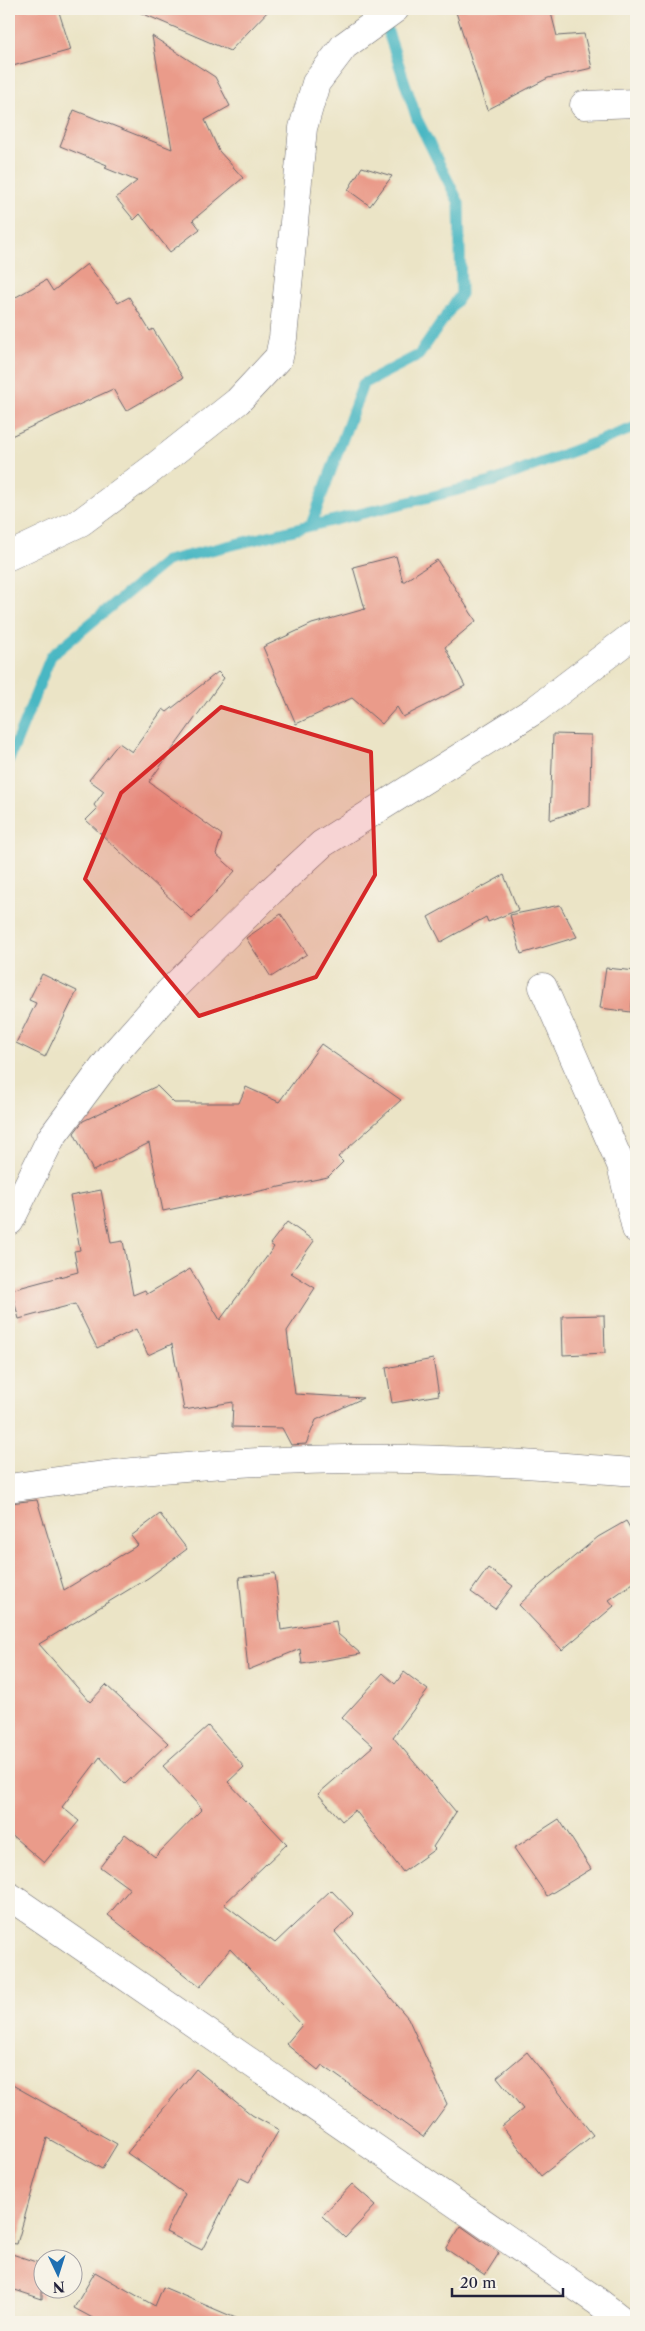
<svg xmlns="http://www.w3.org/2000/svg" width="645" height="2331" viewBox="0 0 645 2331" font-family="'Libre Caslon Text',serif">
	<rect width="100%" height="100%" fill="#f7f3e8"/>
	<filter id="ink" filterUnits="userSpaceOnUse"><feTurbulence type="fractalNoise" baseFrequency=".02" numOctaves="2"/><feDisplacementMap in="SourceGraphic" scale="10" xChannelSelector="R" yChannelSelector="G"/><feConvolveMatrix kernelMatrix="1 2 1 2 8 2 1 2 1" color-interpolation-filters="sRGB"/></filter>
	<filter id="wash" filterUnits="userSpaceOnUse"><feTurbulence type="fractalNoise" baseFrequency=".0096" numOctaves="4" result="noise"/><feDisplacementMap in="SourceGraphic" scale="20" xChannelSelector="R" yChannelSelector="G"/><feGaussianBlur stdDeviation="1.12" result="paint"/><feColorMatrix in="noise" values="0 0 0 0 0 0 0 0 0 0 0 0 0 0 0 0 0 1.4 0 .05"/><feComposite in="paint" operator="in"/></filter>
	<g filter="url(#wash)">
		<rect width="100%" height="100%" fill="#ebe4c6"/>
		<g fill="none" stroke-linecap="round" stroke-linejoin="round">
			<path stroke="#49b7c3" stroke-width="11" d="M311,525l52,-141 56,-29 42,-61 -2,-91 -42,-84 -34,-102
				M9,760l42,-104 115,-95 325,-79 145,-55"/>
		</g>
		<g id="blocks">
			<path fill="#ea9b8a" d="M9,9h49l13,41 -62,17z
				M132,9h138l-40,42z
				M455,9h95l7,27 27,-2 8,34 -44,10 -61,32z
				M152,36l63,41 15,29 -25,14 14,31 24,27 -50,42 7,9 -30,23 -30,-38 -6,6 -18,-22 21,-17 -32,-13 2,-3 -47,-19 14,-36 98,39z
				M362,167l30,9 -22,30 -22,-16z
				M87,264l31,39 11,-6 21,34 3,-2 30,49 -57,33 -13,-22 -104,48v-136l37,-21 7,11z
				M396,556l7,26 34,-22 39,61 -31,26 20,39 -62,31 -6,-10 -15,17 -30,-26 -56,26 -33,-77 49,-23 53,-15 -12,-42z
				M218,672l6,6 -75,104 73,53 -6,19 19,17 -43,48 -106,-99 11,-11 -3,-4 10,-14 -15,-11 30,-37 13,9 31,-43 4,3z
				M553,734l38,1 -1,71 -40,14z
				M504,875l14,35 -30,12 -2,-5 -45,25 -13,-25z
				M560,905l17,32 -56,17 -11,-39z
				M281,914l26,40 -36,23 -25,-39z
				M606,968l30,3 -5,41 -31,-4z
				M42,974l35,17 -32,66 -29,-14 20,-40 -7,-3z
				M321,1044l80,56 -63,57 5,5 -15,15 -165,34 -14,-68 -56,28 -19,-38 9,-12 74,-35 17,17h65l7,-16 33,15z
				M101,1190l10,53 12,-2 10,54 12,-5 2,4 43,-25 30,51 54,-73 -4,-3 17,-22 27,19 -23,32 24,15 -28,43 8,63 68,4 -47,22 -10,24 -15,1 -9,-17 -50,-1 1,-25 -49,8 -12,-66 -24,11 -12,-26 -39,19 -22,-44 -56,15 -8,-29 67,-18 -4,-21 6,-1 -10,-54z
				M604,1315l1,38 -42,2 -1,-39z
				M433,1359l6,36 -47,8 -6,-35z
				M37,1500l27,90 74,-45 -7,-9 29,-22 27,35 -39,29 -109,66 51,58 16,-17 62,58 -43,41 -25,-27 -38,50 17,14 -35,42 -35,-30v-330z
				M626,1521l10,17v43l-27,19 5,6 -52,44 -43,-45 21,-20 58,-48z
				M488,1568l25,18 -18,23 -24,-17z
				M275,1573l6,57 55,-9 2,13 23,20 -59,10 -2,-15 -52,21 -9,-93z
				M404,1672l24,18 -35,47 63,75 -23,35 2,2 -32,23 -48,-62 -13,11 -24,-27 55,-48 -31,-28 41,-45 12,11z
				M208,1726l36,41 -16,15 59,62 -63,60 51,39 56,-53 23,24 -19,18 73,86 39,86 -24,33 -101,-72 -4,5 -32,-26 16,-19 -72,-76 -30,38 -92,-72 22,-26 -30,-22 25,-33 30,23 47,-48 -39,-43z
				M559,1819l32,50 -44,27 -33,-48z
				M527,2052l66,83 -52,41 -39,-50 21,-17 -26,-32z
				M196,2069l56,46 27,15 -30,52 -10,-5 -37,73 -36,-18 19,-38 -58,-41z
				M9,2083l108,61 -15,25 -55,-31 -30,106 -8,-1z
				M352,2184l24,21 -31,33 -23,-22z
				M461,2226l38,27 -14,22 -39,-26z
				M9,2253l33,11v35l-33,-11z
				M95,2272l60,34 8,-19 82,35h-145l-26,-14z"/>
		</g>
	</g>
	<g filter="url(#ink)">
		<use href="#blocks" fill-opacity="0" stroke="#68666c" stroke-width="1"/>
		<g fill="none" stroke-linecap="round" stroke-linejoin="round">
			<defs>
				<path id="minor" d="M584,105l52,-2
					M9,556l72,-34 71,-53 86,-68 41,-44 4,-19 20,-210 13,-45 28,-37 51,-37
					M543,987l78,178 15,64
					M10,1221l41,-83 61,-82 57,-64 101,-100 52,-48 213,-134 101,-77
					M9,1488c132,-20 266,-31 400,-29 76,1 152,8 227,13
					M9,1896l588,405 27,21"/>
			</defs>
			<use href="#minor" stroke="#68666c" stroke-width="29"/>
			<use href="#minor" stroke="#fff" stroke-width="28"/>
		</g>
	</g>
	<path fill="#d62828" fill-opacity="0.2" stroke="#d62828" stroke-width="4" stroke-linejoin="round" d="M221,707l150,45 4,123 -59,102 -117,39 -114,-137 36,-86z"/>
	<rect width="645" height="2331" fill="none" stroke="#f7f3e8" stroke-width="30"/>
	<g transform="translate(58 2274) rotate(176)"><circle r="24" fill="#f7f3e8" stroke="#a29fa3"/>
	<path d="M0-4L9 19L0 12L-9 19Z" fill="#1f6fb2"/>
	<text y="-8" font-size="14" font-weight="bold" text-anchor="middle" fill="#22223b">N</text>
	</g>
	<path d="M452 2288v8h111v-8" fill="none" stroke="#22223b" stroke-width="2.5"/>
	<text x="460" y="2288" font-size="15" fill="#22223b" stroke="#f7f3e8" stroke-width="4" paint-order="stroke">20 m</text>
</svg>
